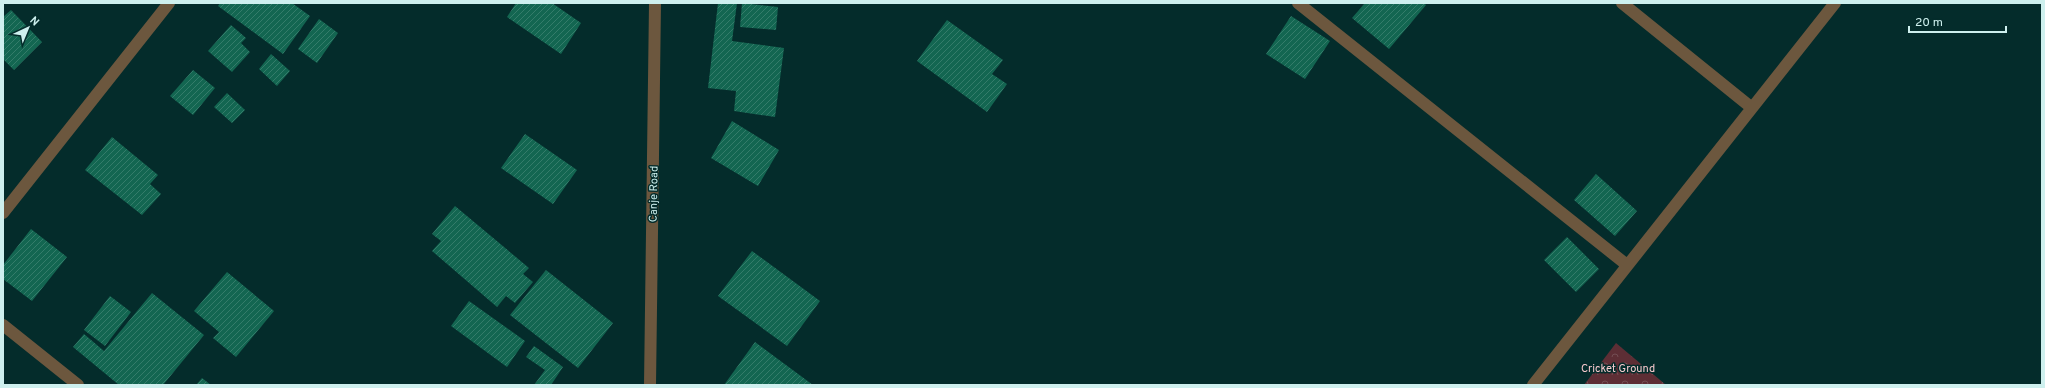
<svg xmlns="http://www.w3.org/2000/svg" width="2045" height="388" viewBox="0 0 2045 388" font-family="Overpass,sans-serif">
	<defs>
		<pattern id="park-crowns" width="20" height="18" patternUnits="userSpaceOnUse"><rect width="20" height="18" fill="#5d2e35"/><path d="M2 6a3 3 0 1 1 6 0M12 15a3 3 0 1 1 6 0" fill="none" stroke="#734d53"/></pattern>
		<pattern id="building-hatch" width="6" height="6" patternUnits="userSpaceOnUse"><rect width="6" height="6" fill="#136651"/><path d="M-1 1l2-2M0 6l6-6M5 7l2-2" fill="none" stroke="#347c6a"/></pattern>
	</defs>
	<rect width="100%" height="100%" fill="#042c2b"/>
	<path fill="url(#park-crowns)" d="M1616,343l50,42h-82z"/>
	<path fill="url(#building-hatch)" d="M220,3h72l18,13 -27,38 -65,-48z
		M516,3h36l29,20 -20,31 -54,-37z
		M718,3h19l-5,38 52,7 -9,69 -41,-6 2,-20 -28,-3z
		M742,3l36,4 -2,23 -36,-3z
		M1365,3h59l2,2 -37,44 -37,-31z
		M11,10l31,32 -28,28 -11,-11v-42z
		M1291,16l39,25 -25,38 -39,-25z
		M319,19l19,14 -21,30 -19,-14z
		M947,20l56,40 -11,14 15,10 -20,28 -70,-51z
		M231,25l15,13 -5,5 9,9 -18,20 -24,-21z
		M271,54l19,17 -13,15 -18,-17z
		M193,70l22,18 -22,27 -23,-19z
		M227,93l18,17 -13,13 -18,-16z
		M732,121l47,29 -21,36 -47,-28z
		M525,134l52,36 -24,34 -52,-36z
		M112,137l46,38 -8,9 11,10 -19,21 -57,-45z
		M1596,174l41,37 -22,25 -41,-36z
		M455,206l74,62 -6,6 10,8 -18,21 -9,-7 -9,11 -65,-56 9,-10 -9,-7z
		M31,229l36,28 -35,44 -29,-22v-14z
		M1567,237l32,32 -23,23 -32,-32z
		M752,251l68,50 -33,45 -69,-50z
		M546,270l67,53 -35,45 -68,-53z
		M227,272l47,39 -38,46 -23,-19 6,-6 -25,-21z
		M152,293l52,42 -41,50h-44l-46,-38 11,-13 20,17z
		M110,296l21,16 -26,34 -21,-16z
		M469,301l56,40 -18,26 -56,-41z
		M755,342l58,43h-89z
		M534,346l29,21 -12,18h-17l11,-15 -19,-13z
		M202,378l9,7h-15z"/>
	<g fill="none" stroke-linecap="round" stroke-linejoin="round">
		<path stroke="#6c573e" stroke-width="12" d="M1298,3l329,262
			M1622,3l130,105
			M3,213l166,-210
			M3,325l75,60
			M650,385l5,-382
			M1533,385l302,-382"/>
	</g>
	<g text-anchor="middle" stroke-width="3" stroke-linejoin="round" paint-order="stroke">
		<g font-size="11" fill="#cef0ee" stroke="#042c2b">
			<text transform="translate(653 194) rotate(-89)" y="4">Canje Road</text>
		</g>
		<g font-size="11" fill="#f8cace" stroke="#042c2b">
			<text x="1618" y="372">Cricket Ground</text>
		</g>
	</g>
	<rect width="2045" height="388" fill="none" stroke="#cef0ee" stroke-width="8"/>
	<g transform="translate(28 28) rotate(44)" stroke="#042c2b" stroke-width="3" paint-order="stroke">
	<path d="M0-3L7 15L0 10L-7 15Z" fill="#cef0ee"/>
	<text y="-6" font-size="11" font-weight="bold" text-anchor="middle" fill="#cef0ee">N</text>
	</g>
	<path d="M1909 26v6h97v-6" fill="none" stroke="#cef0ee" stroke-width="2"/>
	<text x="1915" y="26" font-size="12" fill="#cef0ee" stroke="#042c2b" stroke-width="3" paint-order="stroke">20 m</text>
</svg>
